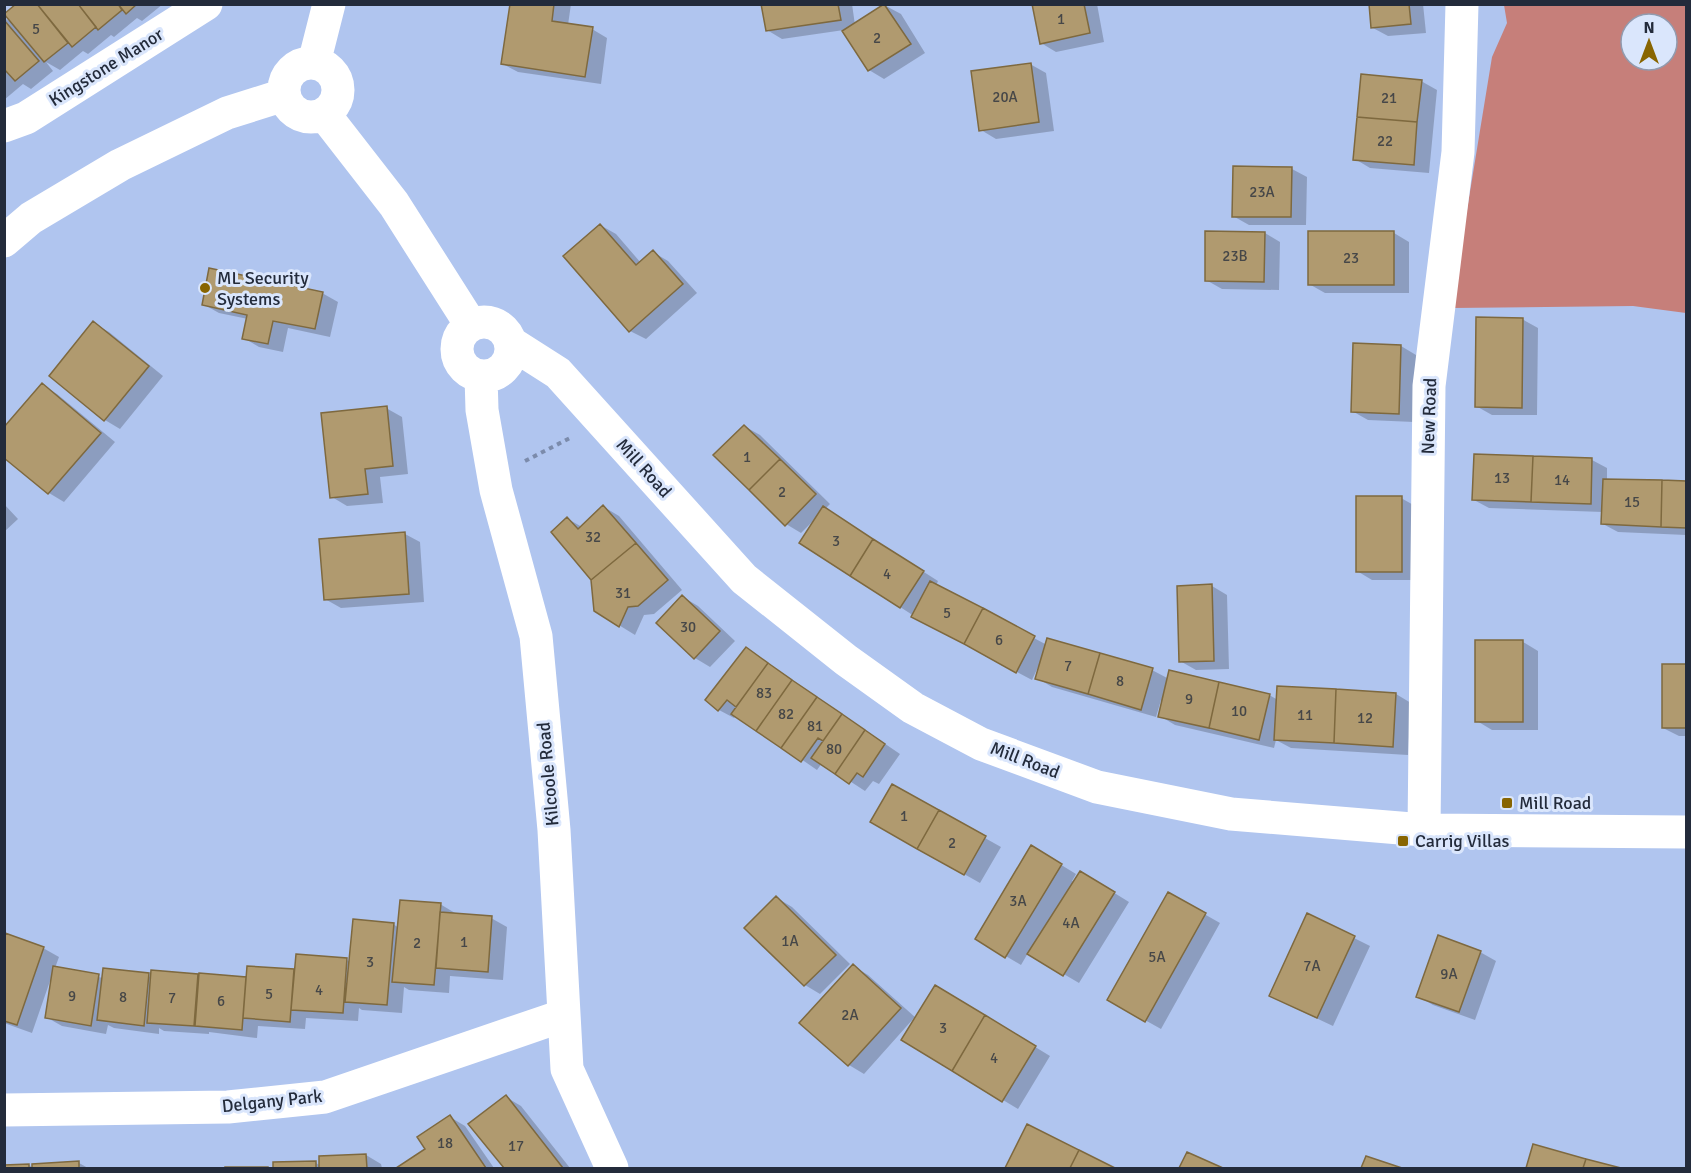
<svg xmlns="http://www.w3.org/2000/svg" width="1691" height="1173" viewBox="0 0 1691 1173" font-family="Signika,sans-serif">
	<rect width="100%" height="100%" fill="#b0c5ef"/>
	<path fill="#c67f7a" fill-rule="evenodd" d="M1504,5h182v308l-53,-7 -182,2 41,-251 15,-34zM1631,24h36v36h-36z"/>
	<path fill="#0003" d="M19,4h144l-21,17 -5,-3 -23,19 -3,-2 -23,19 -5,-3 -23,19 -14,-8 7,9 -22,18 -8,-5 -19,16v-82l10,6z
		M512,4h59l-3,21 24,4 15,9 -6,46 -83,-12 -15,-8z
		M763,4h89l3,21 31,-19 15,8 24,39 -41,26 -15,-9 -25,-40 -62,9 -15,-9z
		M1033,4h64l7,38 -48,10 -15,-9z
		M1371,4h52l3,29 -38,3 -15,-8z
		M1030,64l16,9 8,58 -58,8 -15,-9z
		M1421,81l16,9 -8,83 -59,-5 -15,-9z
		M1292,169l15,8 -1,48h-57l-16,-9z
		M600,225l16,9 25,29 12,-11 15,9 29,32 -51,46 -16,-8z
		M1265,233l15,9 -1,48 -57,-1 -16,-9z
		M1394,233l15,9v51h-84l-16,-9z
		M322,293l16,9 -8,35 -42,-9 -5,24 -24,-5 -15,-9 4,-19 -29,-6 -16,-9z
		M1522,319l16,9 -1,87h-45l-16,-9z
		M93,323l16,9 54,44 -43,53 -15,-9 -54,-44z
		M1401,346l15,9 -2,67 -46,-2 -16,-9z
		M42,385l15,9 58,48 -51,60 -15,-9 -45,-37z
		M386,408l16,9 6,57 -28,3 3,26 -36,3 -15,-9z
		M744,426l16,9 70,69 -5,5 113,72 -2,5 111,59 105,25 17,9 100,16 9,5 118,-6 15,9 -3,52 -117,-7 -15,-8 -2,8 -99,-23 -15,-9 4,-15 -3,-1 -5,17 -104,-30 -15,-9 1,-11 -6,13 -104,-55 -127,-82 14,-24 -14,14 -15,-9z
		M1592,460l15,8v12l79,3v52l-68,-3 -15,-8v-12l-114,-4 -15,-8z
		M1401,498l16,9v73h-45l-15,-9z
		M4,504l14,15 -14,13z
		M604,507l15,9 63,74 -28,24 -10,1 -9,20 -39,-24 -3,-31 -25,-61 14,8z
		M405,534l15,8 4,60 -83,6 -16,-9z
		M1212,586l15,9 2,74 -33,1 -16,-9z
		M683,597l15,9 37,35 -25,26 -15,-9z
		M1523,642l15,9v79h-46l-15,-9z
		M746,649l154,105 -21,30 -6,-3 -8,10 -43,-28 -5,7 -80,-55 -3,3 -15,-8z
		M1663,666h23v70h-7l-16,-8z
		M892,786l109,61 -21,36 -108,-61z
		M1032,847l44,27 -4,7 2,1 21,-1 34,21 -50,81 -51,-30 -7,12 -44,-26z
		M1169,894l51,29 -59,106 -52,-29z
		M777,898l15,9 58,57 -30,30 -15,-9 -58,-57z
		M440,904l15,9 36,5 16,9 -4,53 -53,-4 -1,17 -40,-3 -5,-3 -2,26 -40,-3 -3,-2 -1,13 -52,-3 -1,11 -47,-3 -1,12 -48,-6v2l-45,-3 -5,-3v6l-45,-6 -6,-3 -2,9 -44,-8 -16,-9 6,-36h-2l-18,52 -28,-10 2,-88 37,13 16,9 -4,11 48,10 1,-8 48,7v-5l96,7 1,-12 47,4 51,-11 3,2 43,-38 6,4z
		M1308,915l62,31 -37,80 -47,-22z
		M1480,952l16,9 -21,59 -42,-15 -15,-9z
		M853,966l15,9 48,43 34,-23 100,61 -32,53 -115,-69 12,-21 -1,-1 -50,56 -15,-9z
		M506,1097l15,9 49,62h-65l-34,-44z
		M450,1117l15,9 29,42h-95l28,-18z
		M1028,1126l84,42h-105z
		M1534,1146l82,22h-88z
		M1188,1154l31,14h-38z
		M366,1155l15,9 1,4h-107v-4l41,-1 5,3z
		M79,1163l9,5h-84v-1l25,-2 4,3v-3z"/>
	<path fill="#b09a6f" stroke="#7e693f" stroke-width="1.5" d="M16,4h21l31,39 -24,19 -40,-48z
		M37,4h41l18,23 -24,20z
		M78,4h40l4,6 -24,20z
		M118,4h19l-11,10z
		M510,4h44l-2,17 41,6 -8,50 -84,-13z
		M761,4h77l3,16 -75,11z
		M884,4l27,40 -43,27 -26,-40z
		M1032,4h52l6,29 -50,11z
		M1369,4h40l2,20 -40,4z
		M4,20l35,41 -24,20 -11,-12z
		M1031,63l8,59 -60,9 -8,-60z
		M1361,74l61,6 -5,42 -60,-5z
		M1357,117l60,5 -3,43 -61,-5z
		M1233,166l59,1 -1,50h-59z
		M600,224l36,41 17,-15 30,34 -54,48 -66,-76z
		M1205,231l60,1 -1,50 -59,-1z
		M1308,231h86v54h-86z
		M209,268l114,24 -8,37 -42,-8 -5,23 -26,-5 5,-24 -45,-10z
		M1476,317l47,1 -1,90 -47,-1z
		M93,321l56,45 -45,55 -55,-45z
		M1353,343l48,2 -2,69 -48,-2z
		M42,383l59,50 -53,61 -44,-36v-31z
		M387,406l6,60 -28,3 3,25 -38,4 -9,-85z
		M744,425l36,34 -31,31 -36,-35z
		M1474,454l59,2 -2,46 -59,-2z
		M1533,456l59,2 -1,46 -60,-2z
		M780,459l36,35 -31,32 -36,-36z
		M1603,479l59,1 -1,47 -60,-3z
		M1662,480l24,1v47l-25,-1z
		M1356,496h46v76h-46z
		M603,505l33,38 -45,37 -40,-48 16,-15 11,12z
		M823,506l50,33 -23,37 -51,-33z
		M405,532l4,62 -85,6 -5,-61z
		M873,539l51,32 -24,37 -50,-32z
		M636,543l32,37 -30,26 -10,1 -9,20 -25,-16 -3,-31z
		M930,581l53,27 -19,36 -53,-27z
		M1212,584l2,77 -35,1 -2,-76z
		M682,595l38,36 -26,28 -38,-36z
		M983,608l52,28 -19,37 -52,-29z
		M1047,638l53,15 -12,41 -53,-15z
		M1475,640h48v82h-48z
		M746,647l22,16 -32,44 -9,-7 -9,11 -13,-11z
		M1100,653l53,15 -12,42 -53,-16z
		M768,663l24,17 -36,51 -25,-17z
		M1662,664h24v64h-24z
		M1169,670l50,12 -10,46 -51,-11z
		M792,680l25,17 -36,51 -25,-17z
		M1219,682l51,12 -11,46 -50,-12z
		M1277,686l59,3 -2,54 -60,-3z
		M1336,689l60,4 -3,54 -59,-4z
		M817,697l25,17 -19,27 -5,-3 -17,24 -20,-14z
		M842,714l23,16 -30,44 -24,-16z
		M865,730l20,14 -22,33 -6,-4 -8,11 -14,-10z
		M892,784l47,26 -22,39 -47,-27z
		M939,810l47,26 -22,39 -47,-26z
		M1031,845l31,19 -57,94 -30,-19z
		M1080,871l35,21 -52,84 -36,-22z
		M1168,892l38,21 -61,109 -38,-22z
		M776,896l60,59 -32,31 -60,-58z
		M400,900l41,3 -7,82 -42,-3z
		M440,912l52,4 -4,56 -52,-4z
		M1307,913l48,23 -38,82 -48,-22z
		M353,919l41,4 -7,82 -42,-3z
		M5,933l39,14 -27,78 -13,-4z
		M1438,935l43,16 -22,61 -43,-15z
		M296,954l51,4 -4,55 -52,-3z
		M853,964l48,44 -53,58 -49,-43z
		M53,966l46,8 -8,52 -46,-8z
		M247,966l47,3 -4,53 -47,-4z
		M103,968l46,5 -5,53 -47,-6z
		M151,970l47,4 -4,52 -47,-3z
		M199,973l47,4 -4,53 -47,-4z
		M935,985l50,30 -33,56 -51,-31z
		M985,1015l51,31 -34,56 -50,-31z
		M506,1095l57,73h-59l-36,-44z
		M450,1115l36,53h-90l29,-19 -8,-12z
		M1027,1124l52,26 -9,18h-65z
		M1533,1144l53,15 -3,9h-57z
		M1079,1150l36,18h-45z
		M1187,1152l36,16h-44z
		M366,1154l1,14h-48v-12z
		M1366,1156l36,12h-41z
		M1586,1159l35,9h-38z
		M79,1161v7h-47v-4z
		M316,1161v7h-43v-6z
		M29,1164v4h-25v-3z
		M225,1167h43v1h-43z"/>
	<g fill="none" stroke-linecap="round" stroke-linejoin="round">
		<path stroke="#7b8bab" stroke-width="4" stroke-dasharray="4.5 4.5" stroke-linecap="butt" d="M525,461l47,-24"/>
		<path stroke="#fff" stroke-width="33" d="M4,126l22,-8 180,-114
			M1424,830l5,-444 29,-234 4,-148
			M4,1110l224,-3 97,-10 237,-81"/>
		<path stroke="#fff" stroke-width="33" d="M284 90a27 27 0 1 1 54 0a27 27 0 1 1-54 0Z
			M314,63l15,-59
			M324,114l70,90 77,121
			M4,241l27,-23 89,-53 107,-52 57,-18
			M457 349a27 27 0 1 1 54 0a27 27 0 1 1-54 0Z
			M511,343l47,30 186,206 102,81 67,48 68,36 116,43 134,27 193,16 262,2
			M481,376l1,34 14,80 40,146 18,194 13,239 45,99"/>
	</g>
	<g fill="#886501" stroke="#dae6fc" stroke-width="2">
		<circle cx="205" cy="288" r="6"/>
		<rect x="1501" y="797" width="12" height="12" rx="3"/>
		<rect x="1397" y="835" width="12" height="12" rx="3"/>
	</g>
	<g text-anchor="middle" stroke-width="6" stroke-linejoin="round" paint-order="stroke">
		<g font-size="15" fill="#464748">
			<text x="1061" y="24">1</text>
			<text x="36" y="34">5</text>
			<text x="877" y="43">2</text>
			<text x="1005" y="102">20A</text>
			<text x="1389" y="103">21</text>
			<text x="1385" y="146">22</text>
			<text x="1262" y="197">23A</text>
			<text x="1235" y="261">23B</text>
			<text x="1351" y="263">23</text>
			<text x="747" y="462">1</text>
			<text x="1502" y="483">13</text>
			<text x="1562" y="485">14</text>
			<text x="782" y="497">2</text>
			<text x="1632" y="507">15</text>
			<text x="593" y="542">32</text>
			<text x="836" y="546">3</text>
			<text x="887" y="579">4</text>
			<text x="623" y="598">31</text>
			<text x="947" y="618">5</text>
			<text x="688" y="632">30</text>
			<text x="999" y="645">6</text>
			<text x="1068" y="671">7</text>
			<text x="1120" y="686">8</text>
			<text x="764" y="698">83</text>
			<text x="1189" y="704">9</text>
			<text x="1239" y="716">10</text>
			<text x="786" y="719">82</text>
			<text x="1305" y="720">11</text>
			<text x="1365" y="723">12</text>
			<text x="815" y="731">81</text>
			<text x="834" y="754">80</text>
			<text x="904" y="821">1</text>
			<text x="952" y="848">2</text>
			<text x="1018" y="906">3A</text>
			<text x="1071" y="928">4A</text>
			<text x="790" y="946">1A</text>
			<text x="464" y="947">1</text>
			<text x="417" y="948">2</text>
			<text x="1157" y="962">5A</text>
			<text x="370" y="967">3</text>
			<text x="1312" y="971">7A</text>
			<text x="1449" y="979">9A</text>
			<text x="319" y="995">4</text>
			<text x="269" y="999">5</text>
			<text x="72" y="1001">9</text>
			<text x="123" y="1002">8</text>
			<text x="172" y="1003">7</text>
			<text x="221" y="1006">6</text>
			<text x="850" y="1020">2A</text>
			<text x="943" y="1033">3</text>
			<text x="994" y="1063">4</text>
			<text x="445" y="1148">18</text>
			<text x="516" y="1151">17</text>
		</g>
		<g font-size="18" fill="#232b3b" stroke="#dae6fc">
			<text transform="translate(106 67) rotate(-32)" y="6">Kingstone Manor</text>
			<text transform="translate(1429 416) rotate(-88)" y="6">New Road</text>
			<text transform="translate(644 468) rotate(48)" y="6">Mill Road</text>
			<text transform="translate(1025 760) rotate(21)" y="6">Mill Road</text>
			<text transform="translate(548 774) rotate(-95)" y="6">Kilcoole Road</text>
			<text transform="translate(272 1101) rotate(-6)" y="6">Delgany Park</text>
		</g>
		<g font-size="18" fill="#232b3b" stroke="#dae6fc" text-anchor="start">
			<text x="217" y="284">ML Security<tspan x="217" dy="21">Systems</tspan></text>
			<text x="1519" y="809">Mill Road</text>
			<text x="1415" y="847">Carrig Villas</text>
		</g>
	</g>
	<rect width="1691" height="1173" fill="none" stroke="#232b3b" stroke-width="12"/>
	<g transform="translate(1649 42)"><circle r="28" fill="#dae6fc" stroke="#919baf" stroke-width="1.5"/>
	<path d="M0-4.5L10 22L0 15L-10 22Z" fill="#886501"/>
	<text y="-9" font-size="16" font-weight="bold" text-anchor="middle" fill="#232b3b">N</text>
	</g>
</svg>
